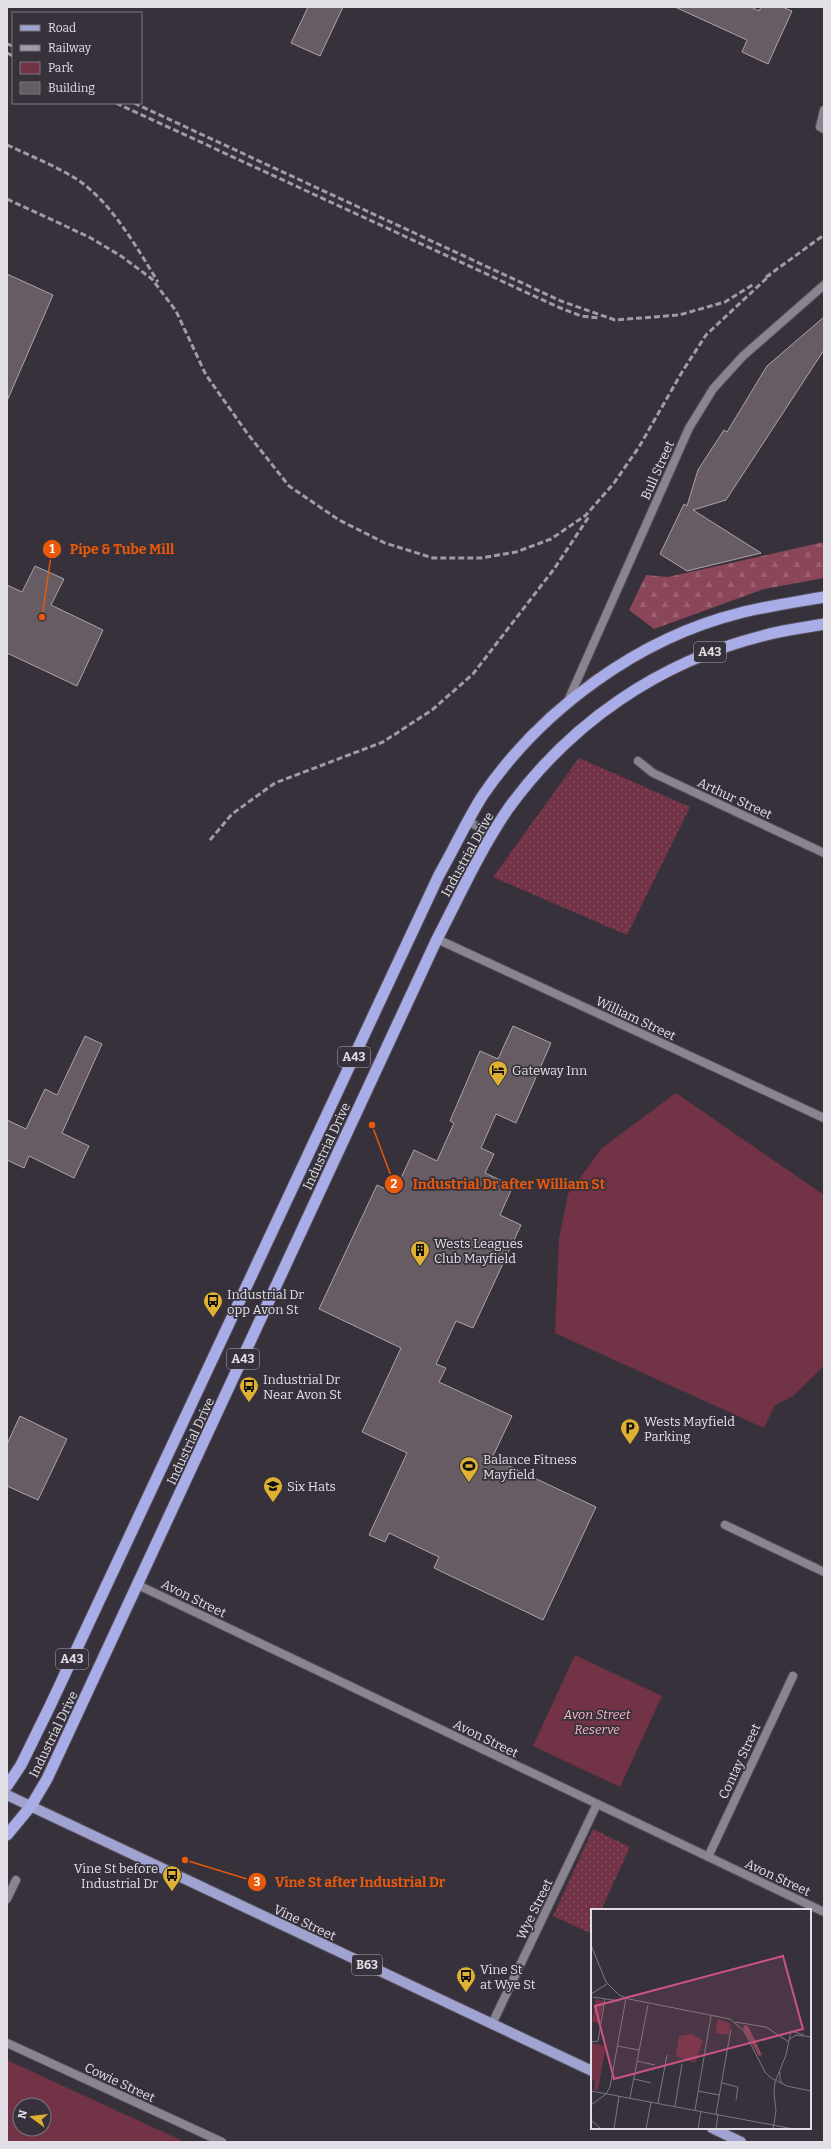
<svg xmlns="http://www.w3.org/2000/svg" width="831" height="2149" viewBox="0 0 831 2149" font-family="Bitter,serif">
	<defs>
		<pattern id="grass-dots" width="8" height="8" patternUnits="userSpaceOnUse"><rect width="8" height="8" fill="#713345"/><path d="M2 2h.1M6 6h.1" fill="none" stroke="#855060" stroke-width="1.8" stroke-linecap="round"/></pattern>
		<pattern id="forest-firs" width="22" height="20" patternUnits="userSpaceOnUse"><rect width="22" height="20" fill="#8b4659"/><path d="M5 1l3.5 6h-7zM16 11l3.5 6h-7z" fill="#9b6071"/></pattern>
	</defs>
	<rect width="100%" height="100%" fill="#36313b"/>
	<path fill="url(#grass-dots)" d="M579,758l111,49 -63,128 -134,-58z
		M593,1829l37,18 -29,63h-9v18l-2,5 -37,-17z"/>
	<path fill="url(#forest-firs)" d="M824,542v36l-60,11 -110,40 -25,-19 17,-35 22,2z"/>
	<path fill="#713345" fill-rule="evenodd" d="M676,1093l148,102v171l-31,30 -18,9 -11,23 -209,-95 4,-94 9,-45 34,-46z
		M575,1655l87,41 -42,91 -87,-41z
		M7,2060l178,82h1h-179zM20,2105h24v24h-24z"/>
	<path fill="#675c64" stroke="#afa2ab" d="M308,7h35l-23,49 -29,-13z
		M675,7h76l8,4 2,-4h21l10,4 -24,53 -26,-12 5,-12z
		M7,274l46,21 -46,106z
		M824,317v33l-98,150 -33,10 68,43 -74,18 -27,-17 24,-50 3,2 11,-36 26,-40 3,2 40,-66z
		M35,566l29,13 -13,26 52,25 -26,56 -70,-33v-68l15,7z
		M513,1026l38,17 -35,80 -20,-9 -15,34 13,6 -9,19 28,13 -13,29 21,10 -48,103 -17,-7 -20,43 10,4 -7,14 73,34 -20,42 104,49 -53,113 -109,-52 5,-11 -50,-24 -4,9 -16,-7 38,-82 -45,-21 39,-84 -82,-39 58,-124 17,8 20,-43 23,11 17,-38 -4,-2 30,-70 18,8z
		M85,1036l17,8 -40,89 27,13 -15,32 -45,-22 -5,12 -17,-8v-40l19,9 19,-40 12,6z
		M20,1416l47,23 -29,61 -31,-14v-42z"/>
	<g fill="none" stroke-linecap="round" stroke-linejoin="round">
		<defs>
			<path id="minor" d="M824,110l-4,17 4,2
				M567,703l122,-275 24,-39 30,-33 81,-71
				M638,761l15,12 171,80
				M469,822l24,12
				M437,939l387,179
				M725,1525l99,47
				M138,1585l686,327
				M708,1857l85,-181
				M7,1899l9,-19
				M492,2024l105,-220
				M7,2043l215,99"/>
			<path id="primary" d="M7,1795l585,276
				M712,2128l29,14"/>
			<path id="trunk" d="M7,1786l14,-21 29,-59 389,-831c15,-26 28,-55 44,-80 59,-86 156,-157 257,-182 28,-7 56,-11 84,-16
				M7,1835l24,-29 16,-27 390,-840c23,-44 43,-89 71,-130 62,-86 151,-147 254,-173 20,-6 41,-8 62,-12"/>
		</defs>
		<use href="#minor" stroke="#555059" stroke-width="10"/>
		<use href="#primary" stroke="#555059" stroke-width="12"/>
		<use href="#trunk" stroke="#555059" stroke-width="13"/>
		<use href="#minor" stroke="#8a8490" stroke-width="8"/>
		<use href="#primary" stroke="#a0a2d1" stroke-width="10"/>
		<use href="#trunk" stroke="#a8ace7" stroke-width="11"/>
		<path stroke="#a09ca4" stroke-width="3" stroke-dasharray="6 3" stroke-linecap="butt" d="M7,44l6,2
			M7,53l6,3
			M116,103l442,204 23,9 18,2
			M134,103l427,198 54,19 64,-5 46,-13 29,-18
			M7,145c24,11 49,21 71,35 34,23 59,68 80,102
			M7,199l82,38 32,19 31,23 24,32 30,64 41,58 42,53 50,34 46,23 48,15h48l35,-6 35,-13 35,-24 28,-32 25,-36 43,-75 24,-37 64,-60
			M766,277l58,-42
			M210,840l22,-26 43,-31 108,-41 49,-32 41,-36 81,-105 36,-54"/>
	</g>
	<defs>
		<symbol id="hotel-pin" viewBox="-11 -11 22 30"><path d="M0 17L-7.5 6A9.5 9.5 0 1 1 7.5 6Z" fill="#deb133" stroke="#36313b"/><path d="M-6-4.5h1.5V1H6V5H4.5V3h-9V5H-6ZM-4 0a1.8 1.8 0 1 1 3.6 0ZM.5 0V-2.5h3Q6-2.5 6 0Z" fill="#111"/></symbol>
		<symbol id="building-pin" viewBox="-11 -11 22 30"><path d="M0 17L-7.5 6A9.5 9.5 0 1 1 7.5 6Z" fill="#deb133" stroke="#36313b"/><path d="M-4-6H4V6H1V3H-1V6H-4ZM-2.5-4.3h1.7v1.8h-1.7ZM.8-4.3h1.7v1.8H.8ZM-2.5-1h1.7V.8h-1.7ZM.8-1h1.7V.8H.8Z" fill="#111"/></symbol>
		<symbol id="bus-pin" viewBox="-11 -11 22 30"><path d="M0 17L-7.5 6A9.5 9.5 0 1 1 7.5 6Z" fill="#deb133" stroke="#36313b"/><path d="M-5-6H5V4H4V6H2V4H-2V6H-4V4H-5ZM-3.5-4V0h7V-4ZM-3.5 1.2v1.5H-2V1.2ZM2 1.2v1.5H3.5V1.2Z" fill="#111"/></symbol>
		<symbol id="parking-pin" viewBox="-11 -11 22 30"><path d="M0 17L-7.5 6A9.5 9.5 0 1 1 7.5 6Z" fill="#deb133" stroke="#36313b"/><path d="M-3.5-5.5H1a3.5 3.5 0 0 1 0 7H-1V5.5H-3.5ZM-1-3.4V-.6H.8a1.4 1.4 0 0 0 0-2.8Z" fill="#111"/></symbol>
		<symbol id="stadium-pin" viewBox="-11 -11 22 30"><path d="M0 17L-7.5 6A9.5 9.5 0 1 1 7.5 6Z" fill="#deb133" stroke="#36313b"/><path d="M0-5a6.5 5 0 1 0 0 10a6.5 5 0 1 0 0-10ZM-3.5-1.8h7v3.6h-7Z" fill="#111"/></symbol>
		<symbol id="school-pin" viewBox="-11 -11 22 30"><path d="M0 17L-7.5 6A9.5 9.5 0 1 1 7.5 6Z" fill="#deb133" stroke="#36313b"/><path d="M0-5L7-2L0 1L-7-2ZM-4 1L0 2.5L4 1V4Q0 6-4 4Z" fill="#111"/></symbol>
	</defs>
	<g fill-rule="evenodd">
		<use href="#hotel-pin" x="487" y="1059" width="22" height="30"/>
		<use href="#building-pin" x="409" y="1239" width="22" height="30"/>
		<use href="#bus-pin" x="202" y="1290" width="22" height="30"/>
		<use href="#bus-pin" x="238" y="1375" width="22" height="30"/>
		<use href="#parking-pin" x="619" y="1417" width="22" height="30"/>
		<use href="#stadium-pin" x="458" y="1455" width="22" height="30"/>
		<use href="#school-pin" x="262" y="1475" width="22" height="30"/>
		<use href="#bus-pin" x="161" y="1864" width="22" height="30"/>
		<use href="#bus-pin" x="455" y="1965" width="22" height="30"/>
	</g>
	<g text-anchor="middle" stroke-width="3.5" stroke-linejoin="round" paint-order="stroke">
		<g fill="#36313b" stroke="#aeabb3" stroke-width="1">
			<rect x="694" y="642" width="32" height="20" rx="3"/>
			<rect x="338" y="1047" width="32" height="20" rx="3"/>
			<rect x="227" y="1349" width="32" height="20" rx="3"/>
			<rect x="56" y="1649" width="32" height="20" rx="3"/>
			<rect x="352" y="1955" width="30" height="20" rx="3"/>
		</g>
		<g font-size="12" font-weight="bold" fill="#e2dfe6">
			<text x="710" y="656">A43</text>
			<text x="354" y="1061">A43</text>
			<text x="243" y="1363">A43</text>
			<text x="72" y="1663">A43</text>
			<text x="367" y="1969">B63</text>
		</g>
		<g font-size="13" fill="#e2dfe6" stroke="#36313b">
			<text transform="translate(657 470) rotate(-66)" y="5">Bull Street</text>
			<text transform="translate(735 798) rotate(25)" y="5">Arthur Street</text>
			<text transform="translate(467 854) rotate(-61)" y="5">Industrial Drive</text>
			<text transform="translate(636 1018) rotate(25)" y="5">William Street</text>
			<text transform="translate(326 1146) rotate(-65)" y="5">Industrial Drive</text>
			<text transform="translate(190 1441) rotate(-65)" y="5">Industrial Drive</text>
			<text transform="translate(194 1598) rotate(26)" y="5">Avon Street</text>
			<text transform="translate(53 1734) rotate(-64)" y="5">Industrial Drive</text>
			<text transform="translate(486 1738) rotate(26)" y="5">Avon Street</text>
			<text transform="translate(739 1761) rotate(-65)" y="5">Contay Street</text>
			<text transform="translate(778 1877) rotate(25)" y="5">Avon Street</text>
			<text transform="translate(534 1909) rotate(-64)" y="5">Wye Street</text>
			<text transform="translate(305 1922) rotate(25)" y="5">Vine Street</text>
			<text transform="translate(120 2082) rotate(25)" y="5">Cowie Street</text>
		</g>
		<g font-size="13" fill="#e2dfe6" stroke="#36313b" text-anchor="start">
			<text x="512" y="1075">Gateway Inn</text>
			<text x="434" y="1248">Wests Leagues<tspan x="434" dy="15">Club Mayfield</tspan></text>
			<text x="227" y="1299">Industrial Dr<tspan x="227" dy="15">opp Avon St</tspan></text>
			<text x="263" y="1384">Industrial Dr<tspan x="263" dy="15">Near Avon St</tspan></text>
			<text x="644" y="1426">Wests Mayfield<tspan x="644" dy="15">Parking</tspan></text>
			<text x="483" y="1464">Balance Fitness<tspan x="483" dy="15">Mayfield</tspan></text>
			<text x="287" y="1491">Six Hats</text>
			<text x="158" y="1873" text-anchor="end">Vine St before<tspan x="158" dy="15">Industrial Dr</tspan></text>
			<text x="480" y="1974">Vine St<tspan x="480" dy="15">at Wye St</tspan></text>
		</g>
		<g font-size="13" font-style="italic" fill="#f6b7c5" stroke="#36313b">
			<text x="597" y="1719">Avon Street<tspan x="597" dy="15">Reserve</tspan></text>
		</g>
	</g>
	<g transform="translate(591 1909)">
		<rect width="220" height="220" fill="#36313b"/>
		<path d="M127,110l12,5 -1,11 -13,-2z" fill="#713345"/>
		<path d="M153,116l4,1 14,29 -3,1 -16,-28z" fill="#8b4659"/>
		<path d="M5,90l8,2 -5,22 -7,-1zM101,125l11,7 -8,22 -19,-7 3,-20zM0,134l15,3 -8,44 -4,-1 1,-7 -4,-5z" fill="#713345"/>
		<path fill="none" stroke="#7b777f" stroke-width="1" d="M0,36l15,37 13,13 10,4 101,20 14,12 21,41 6,6 16,8 24,5M0,85l16,-10M2,88l26,4M144,113l31,5 23,15M199,130l6,-4 15,2M0,133l7,-1 7,-42M26,137l22,4M46,152l18,4M189,163v8l3,4M43,170l17,4M184,173l11,-27 5,-24 13,4M131,174l16,4 -2,13M0,182l203,38M107,182l21,4M39,189l18,-93M67,194l9,-48M0,196l15,-11 4,-7 16,-89M84,197l7,-42M104,201l16,-94M125,205l15,-85M0,211l10,9M23,220l5,-33M55,220l5,-27M107,220l3,-18M125,220l2,-15M182,220l3,-18 -2,-18 1,-11"/>
		<path fill="#cc5485" fill-opacity="0.15" stroke="#cc5485" stroke-width="2" d="M192,47l20,73 -189,50 -19,-73z"/>
		<rect width="220" height="220" fill="none" stroke="#e2dfe6" stroke-width="2"/>
	</g>
	<path fill="none" stroke="#e8590c" stroke-width="1.5" d="M42 617L52 549M372 1125L394 1184M185 1860L257 1882"/>
	<g fill="#e8590c" stroke="#36313b" stroke-width="1.5">
		<circle cx="42" cy="617" r="4"/>
		<circle cx="372" cy="1125" r="4"/>
		<circle cx="185" cy="1860" r="4"/>
		<circle cx="52" cy="549" r="10"/>
		<circle cx="394" cy="1184" r="10"/>
		<circle cx="257" cy="1882" r="10"/>
	</g>
	<g font-size="12" text-anchor="middle" font-weight="bold" fill="#fff">
		<text x="52" y="553">1</text>
		<text x="394" y="1188">2</text>
		<text x="257" y="1886">3</text>
	</g>
	<g font-size="14" text-anchor="middle" font-weight="bold" fill="#e8590c" stroke="#36313b" stroke-width="3.5" stroke-linejoin="round" paint-order="stroke">
		<text x="122" y="554">Pipe &amp; Tube Mill</text>
		<text x="509" y="1189">Industrial Dr after William St</text>
		<text x="360" y="1887">Vine St after Industrial Dr</text>
	</g>
	<rect width="831" height="2149" fill="none" stroke="#e2dfe6" stroke-width="16"/>
	<rect x="12" y="12" width="130" height="92" fill="#36313b" stroke="#7b777f"/>
	<rect x="20" y="25" width="20" height="6" fill="#a0a2d1" stroke="#7b777f"/>
	<text x="48" y="32" font-size="12" fill="#e2dfe6">Road</text>
	<rect x="20" y="45" width="20" height="6" fill="#a09ca4" stroke="#7b777f"/>
	<text x="48" y="52" font-size="12" fill="#e2dfe6">Railway</text>
	<rect x="20" y="62" width="20" height="12" fill="#713345" stroke="#7b777f"/>
	<text x="48" y="72" font-size="12" fill="#e2dfe6">Park</text>
	<rect x="20" y="82" width="20" height="12" fill="#675c64" stroke="#7b777f"/>
	<text x="48" y="92" font-size="12" fill="#e2dfe6">Building</text>
	<g transform="translate(32 2117) rotate(285)"><circle r="19" fill="#36313b" stroke="#7b777f"/>
	<path d="M0-3L7 15L0 10L-7 15Z" fill="#deb133"/>
	<text y="-6" font-size="11" font-weight="bold" text-anchor="middle" fill="#e2dfe6">N</text>
	</g>
</svg>
